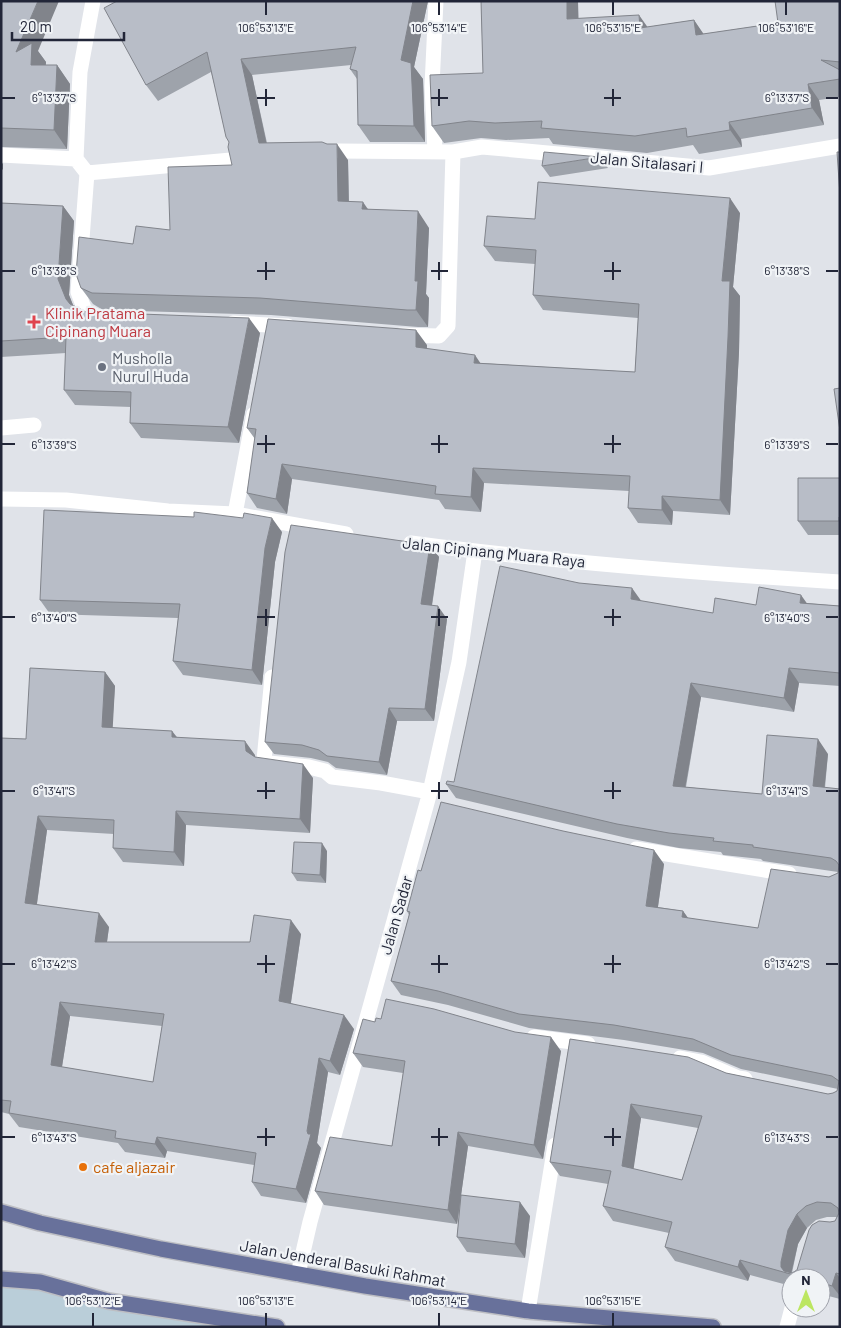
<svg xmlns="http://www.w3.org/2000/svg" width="841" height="1328" viewBox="0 0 841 1328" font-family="Barlow,sans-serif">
	<rect width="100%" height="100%" fill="#e0e3e9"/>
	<path fill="#baced9" d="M1,1279l276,48h-276z"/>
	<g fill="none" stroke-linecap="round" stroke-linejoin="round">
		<defs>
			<path id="major" d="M1,1212l39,11 121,26 204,37 163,25 185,16
				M1,1279l39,3 68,19 169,26"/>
		</defs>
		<use href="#major" stroke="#bdbec3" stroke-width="18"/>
		<path stroke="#fff" stroke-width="15" d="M339,151l114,1 29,-5 227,21 131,-22
			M435,152l-3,-66 4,-85
			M1,155l75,4 11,14 -9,119 7,19 18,8
			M76,159l4,-87 13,-71
			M87,173l144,-13
			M233,323l55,3
			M400,335l39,1 9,-10 5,-174
			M1,428l33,-3
			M1,499l65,1 102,11 67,3 111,20
			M235,514l19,-100
			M411,543c142,19 285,30 429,39
			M272,677l-8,83 5,3 40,4 16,4 7,6 49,6 49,9
			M636,849l153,25
			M534,1037l54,7
			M680,1058l21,4 37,16 7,1
			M298,1274l12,-52 120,-430 29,-130 16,-111
			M528,1311l27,-166
			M787,1327l5,-19"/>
		<use href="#major" stroke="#68719b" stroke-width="15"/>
	</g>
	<path fill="#9ea3ab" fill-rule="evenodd" d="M1,1l45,61 -1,3h12l13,19 -3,65 -66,-2z
		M117,1h311l-14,66 9,12 2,63h-55l-12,-17 -1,-46 -7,-10 1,-4 -99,10 15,68 81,17 1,41 19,8 61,19 -3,66 3,4 -1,29h-10l-147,-12 -168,-5 -10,-6 -12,-16 52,-44 37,-14 62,-65 -3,-23 -18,-70 -53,29 -12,-16z
		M481,1h97v17l69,9 47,-7 9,14 75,-11 62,-22v96l-21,3 5,25 -83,14 1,8 -43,7 -6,-9 -46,8 -94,-9 -4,-6 -43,2 -25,-2 -37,5 -12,-17 51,-53z
		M600,157l8,11 -58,9 -8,-11z
		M1,203l62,3 11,15 -5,74 4,10 13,7 174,21 -21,110 -98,-5 -11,-15 1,-16 -56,-2 -11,-15 2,-37 -65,4z
		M740,213l-7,74 7,9 -1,56 -9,163 -57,-4 -1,14 -34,-2 -10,-15 1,-17 -145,-8 -3,29 -36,-3 -6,-9 -147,-21 -5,35 -30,-6 -10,-15 8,-54 -8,-11 180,-83v4l53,14 155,9 3,-54 -95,-8 -10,-15 2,-31 -40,-3 -11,-15 51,-27z
		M840,478v57h-32l-10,-14z
		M282,532l-7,30 -13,123 -79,-10 -10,-14 5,-43 -128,-4 -10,-14z
		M430,545l9,12 -7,49 15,13 -13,102h-37l-10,54 -51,-7 -8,-6 -17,-4 -37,-4 -9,-12z
		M641,601l72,12 43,-8 51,-2 33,3v80l-41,-3 -5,29 -93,-15 -15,90 76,7 66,-40 -3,34 15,1v510l-19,-5v-16h-30v8l-41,-11 -2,6 -73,-20 -10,-14 4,-14 -56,-12 -10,-15 5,-22 -48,-8 -10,-14 20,-123 156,34 102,21 5,-1 4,-2 1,-2 -97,-20 -38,-16 -79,-13 -95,-12 -81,-23 -47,-10 -10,-14 18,-66 -2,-4 14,-40 243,-7 -6,43 25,4 5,7 70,10 71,-51 9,-4v-1l-75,-11 -2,-2 -38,-4 -2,-3 -42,-4 -52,-10 -171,-40 -10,-14 8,-2zM641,1118l57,10 -16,52 -49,-11zM827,1217h10l-2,4 -5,1 -33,48 -5,3 6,-29 9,-16 9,-8z
		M105,672l10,14 -3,42 60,3 5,6 78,18v2l58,21 -3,55 -124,-8 -2,41 -61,-4 -10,-14 1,-14 -67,-4 -10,74 72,23 -2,15h143l51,-8 -10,69 63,26 -14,46 -12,-3 -11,71 4,5 -15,55 -45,-7 -9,-14 2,-17 -87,-14 -2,7 -40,-6 -7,-9 -99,-16 -10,-13 -8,-2v-374l25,1zM70,1016l92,10 -9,56 -91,-15z
		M327,851l-1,32 -29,-2 -5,-8z
		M375,1022l186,29 -18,108 -75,-13 -7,49 69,21 -5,42 -58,-6 -10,-15 3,-30 -3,17 -133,-19 -9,-14 77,-45 11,-73 -40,-6 -10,-14z"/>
	<path fill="#81848b" d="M38,1h21l-21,50 8,11 -1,22 -29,-32z
		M413,1h15l-14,66 9,12 2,63 -11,-16 -13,-66z
		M567,1h11l1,34 -12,-16z
		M639,15l12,17 -11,-4z
		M694,20l11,16 -9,-1z
		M241,59l11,16 18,85 -11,-17z
		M57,65l13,19 -3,65 -13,-19z
		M808,84l11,16 5,25 -12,-17z
		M729,122l12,17 1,8 -12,-17z
		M337,144l11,16 1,57 -11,-16z
		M1,162l2,2v6l-2,-2z
		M730,198l10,15 -7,74 7,9 -1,56 -9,163 -10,-15 2,-219z
		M363,202l11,16 -12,-9z
		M63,206l11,15 -5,74 8,20 -11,-16 -8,-20z
		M418,211l11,17 -3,66 3,4 -1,29 -12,-17 -1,-29z
		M249,318l11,15 -21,110 -11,-16z
		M416,330l11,15 -1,17 -10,-15z
		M475,355l10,15 -11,-7z
		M282,464l10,15 -5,35 -11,-15z
		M473,468l11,15 -3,29 -10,-15z
		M662,496l11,15 -1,14 -10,-15z
		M272,518l10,14 -7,30 -13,123 -10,-15 13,-122z
		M430,545l9,12 -9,60 -9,-13z
		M632,588l10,14 -11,-3z
		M801,595l10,14 -11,-6z
		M438,606l9,13 -13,102 -9,-12z
		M789,668l10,15 -5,29 -10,-14z
		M105,672l10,14 -3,55 -10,-14z
		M691,683l10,14 -18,103 -10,-14z
		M389,708l8,13 -10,54 -8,-13z
		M172,731l10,14 -10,-8z
		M818,739l10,15 -5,47 -10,-15z
		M245,741l10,14 1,10 -10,-14z
		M303,764l10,14 -3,55 -10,-14z
		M176,811l10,14 -2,41 -10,-14z
		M38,816l9,14 -12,87 -10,-14z
		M322,843l5,8 -1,32 -6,-8z
		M654,850l10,14 -8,56 -10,-14z
		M683,911l10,14 -11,-8z
		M99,913l10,14 -4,29 -10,-14z
		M291,920l10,14 -12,81 -10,-14z
		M60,1002l10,14 -10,63 -9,-14z
		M344,1015l10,14 -14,46 -10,-14z
		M551,1037l10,14 -18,108 -9,-14z
		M319,1058l9,14 -11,71 4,5 -15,55 -10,-14 12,-55 -1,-3z
		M631,1104l10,14 -9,62 -10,-14z
		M458,1132l10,14 -11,78 -9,-14z
		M157,1137l10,14 -2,7 -10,-14z
		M520,1202l10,14 -5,42 -10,-14z
		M797,1214l10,14 -9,16 -7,30 -6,-1 -4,-6v-5l7,-32z
		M740,1260l10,15 -2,6 -10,-14z
		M836,1273l4,5v18l-8,-10z"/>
	<path fill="#b8bdc7" stroke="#81848b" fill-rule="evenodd" d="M1,1h37l-22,51 16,-9 -1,22h26l-3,65 -53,-2z
		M117,1h296l-12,59 10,3 3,63 -56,-1 -1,-54 -7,-2 6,-22 -115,12 18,84 63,-1 5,2h10l1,57 25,1 -1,7 56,2 -3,70h3l-2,29h-9l-147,-12 -168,-5 -11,-5 -5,-14 3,-37 54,7 3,-18 34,4 -2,-63 64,-2 -4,-18 1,-5 -3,-5 -19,-85 -61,33 -42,-77z
		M481,1h86v18l72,-4 1,13 54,-8 2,15 82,-12 -3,-22h65v61l-19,-2 19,10v9l-32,5 4,24 -83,14 1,8 -43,7 -1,-9 -51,8 -94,-8 1,-7 -47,2 -26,-2 -37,5 -2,-51 53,-2z
		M544,152l56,5 -58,9z
		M837,152h3v43z
		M538,182l192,16 -8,83h8l-2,56 -8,163 -58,-4v14l-34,-2 2,-32 -157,-8 -2,29 -36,-3 1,-8 -154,-22 -6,35 -29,-6 9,-64 -9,-1 21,-109 148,11v17l59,8 -1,8 161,9 4,-68 -106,-9 3,-45 -52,-4 3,-30 48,3z
		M1,203l62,3 -5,73 8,20 4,5 16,8 163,6 -21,109 -98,-4 1,-31 -67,-2 2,-53 -65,4z
		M840,388v43l-6,-42z
		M798,478h42v39h-1v4h-41z
		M44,510l150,7v-5l49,6 1,-5 28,5 -7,30 -13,122 -79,-9 7,-57 -140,-4z
		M291,525l139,20 -9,59 17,2 -13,103 -36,-1 -10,54 -52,-6 -8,-6 -17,-5 -37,-3 20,-190z
		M500,566l79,17 53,5 -1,11 82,14 2,-15 41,7 3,-18 42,8 -1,8 40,3v67l-51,-5 -5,30 -93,-15 -18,103 89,8 5,-59 51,4 -5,47 27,3v485l-4,-1 -4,13 -11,-4v-4h-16l-65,-18 -2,7 -73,-20 7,-25 -69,-16 8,-35 -61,-9 20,-123 118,18 38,16 102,21 5,-1 4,-2 2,-10 -7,-5 -101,-21 -38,-16 -79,-14 -95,-11 -81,-23 -47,-10 19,-69 -3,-1 11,-41 3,1 20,-69 122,29 91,19 -8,56 37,5 -1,6 76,11 13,-59 58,8 9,-4 1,-8 -3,-4 -5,-3 -78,-11v-2l-40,-4 1,-3 -45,-5 -52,-9 -171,-40 1,-3 7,1zM631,1104l71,12 -20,64 -60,-14zM817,1202l14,1 7,5 1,5 -4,8 -5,1 -11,-1 -7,4 -3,5 -12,40 -5,3 -8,-2 -3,-4v-5l7,-32 9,-16 9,-8z
		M30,668l75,4 -3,55 70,4v6l73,4 1,10 9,6 48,7 -3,55 -124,-8 -2,41 -61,-4 1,-28 -76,-4 -13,87 74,10 -4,29h155l4,-27 37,5 -12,81 65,14 -14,46 -11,-3 -12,73 1,3h3l-15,55 -44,-7 4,-29 -99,-16 -2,7 -40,-6 1,-7 -107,-18 2,-12 -10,-1v-362l25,1zM60,1002l104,12 -11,68 -102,-17z
		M294,842l28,1 -2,32 -28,-2z
		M386,999l48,10 81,23 36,5 -17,108 -76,-13 -10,78 -133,-19 15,-54 62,9 13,-85 -52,-8 10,-34 12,3 1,-4 5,1z
		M461,1195l59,7 -5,42 -58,-7z"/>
	<path fill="none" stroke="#222638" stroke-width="2" d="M266,2v13M439,2v13M613,2v13M786,2v13M266,89v17M439,89v17M613,89v17M2,98h13M257,98h18M431,98h17M604,98h17M826,98h12M266,262v18M439,262v18M613,262v18M2,271h13M257,271h18M431,271h17M604,271h17M826,271h12M266,435v18M439,435v18M613,435v18M2,444h13M257,444h18M431,444h17M604,444h17M826,444h12M266,609v17M439,609v17M613,609v17M2,617h13M257,617h18M431,617h17M604,617h17M826,617h12M266,782v17M439,782v17M613,782v17M2,791h13M257,791h18M431,791h17M604,791h17M826,791h12M266,955v18M439,955v18M613,955v18M2,964h13M257,964h18M431,964h17M604,964h17M826,964h12M266,1128v18M439,1128v18M613,1128v18M2,1137h13M257,1137h18M431,1137h17M604,1137h17M826,1137h12M93,1313v13M266,1313v13M439,1313v13M613,1313v13"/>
	<path fill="#e0444e" stroke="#f0f3f6" stroke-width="2" d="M31.5 314.5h5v5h5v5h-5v5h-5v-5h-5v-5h5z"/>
	<circle fill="#6b7280" stroke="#f0f3f6" stroke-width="2" cx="102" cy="367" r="5"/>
	<circle fill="#e8710a" stroke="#f0f3f6" stroke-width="2" cx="83" cy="1167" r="5"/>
	<g text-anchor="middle" stroke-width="4.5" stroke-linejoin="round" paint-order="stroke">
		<g font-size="16" fill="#222638" stroke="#f0f3f6">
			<text transform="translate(647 162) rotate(5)" y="6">Jalan Sitalasari I</text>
			<text transform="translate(494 552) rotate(6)" y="6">Jalan Cipinang Muara Raya</text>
			<text transform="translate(396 915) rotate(-74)" y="6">Jalan Sadar</text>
			<text transform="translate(343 1263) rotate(10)" y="6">Jalan Jenderal Basuki Rahmat</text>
		</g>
		<g font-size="16" fill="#be3a42" stroke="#f0f3f6" text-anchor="start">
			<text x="45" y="319">Klinik Pratama<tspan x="45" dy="18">Cipinang Muara</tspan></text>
		</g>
		<g font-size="16" fill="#5b616d" stroke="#f0f3f6" text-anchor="start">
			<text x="112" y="364">Musholla<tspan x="112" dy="18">Nurul Huda</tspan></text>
		</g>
		<g font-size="16" fill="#c56008" stroke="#f0f3f6" text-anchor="start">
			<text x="93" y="1173">cafe aljazair</text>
		</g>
	</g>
	<g font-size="12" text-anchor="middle" fill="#222638" stroke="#f0f3f6" stroke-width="4.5" stroke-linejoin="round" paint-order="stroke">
		<text x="266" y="32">106°53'13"E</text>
		<text x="439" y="32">106°53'14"E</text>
		<text x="613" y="32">106°53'15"E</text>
		<text x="786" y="32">106°53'16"E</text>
		<text x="54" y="102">6°13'37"S</text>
		<text x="787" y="102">6°13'37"S</text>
		<text x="54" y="275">6°13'38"S</text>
		<text x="787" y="275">6°13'38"S</text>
		<text x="54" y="449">6°13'39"S</text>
		<text x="787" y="449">6°13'39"S</text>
		<text x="54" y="622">6°13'40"S</text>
		<text x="787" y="622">6°13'40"S</text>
		<text x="54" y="795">6°13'41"S</text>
		<text x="787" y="795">6°13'41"S</text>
		<text x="54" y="968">6°13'42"S</text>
		<text x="787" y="968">6°13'42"S</text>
		<text x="54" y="1142">6°13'43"S</text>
		<text x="787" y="1142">6°13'43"S</text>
		<text x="93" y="1305">106°53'12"E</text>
		<text x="266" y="1305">106°53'13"E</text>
		<text x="439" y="1305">106°53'14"E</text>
		<text x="613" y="1305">106°53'15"E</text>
	</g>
	<rect width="841" height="1328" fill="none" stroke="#222638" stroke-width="5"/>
	<g transform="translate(806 1293)"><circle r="24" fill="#f0f3f6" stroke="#9ea1aa"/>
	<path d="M0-4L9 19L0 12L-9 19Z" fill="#bce661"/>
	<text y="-8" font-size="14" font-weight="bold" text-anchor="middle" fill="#222638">N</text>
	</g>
	<path d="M12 32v8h112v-8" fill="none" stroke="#222638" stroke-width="2.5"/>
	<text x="20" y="32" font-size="15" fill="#222638" stroke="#f0f3f6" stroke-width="4" paint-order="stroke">20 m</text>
</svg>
